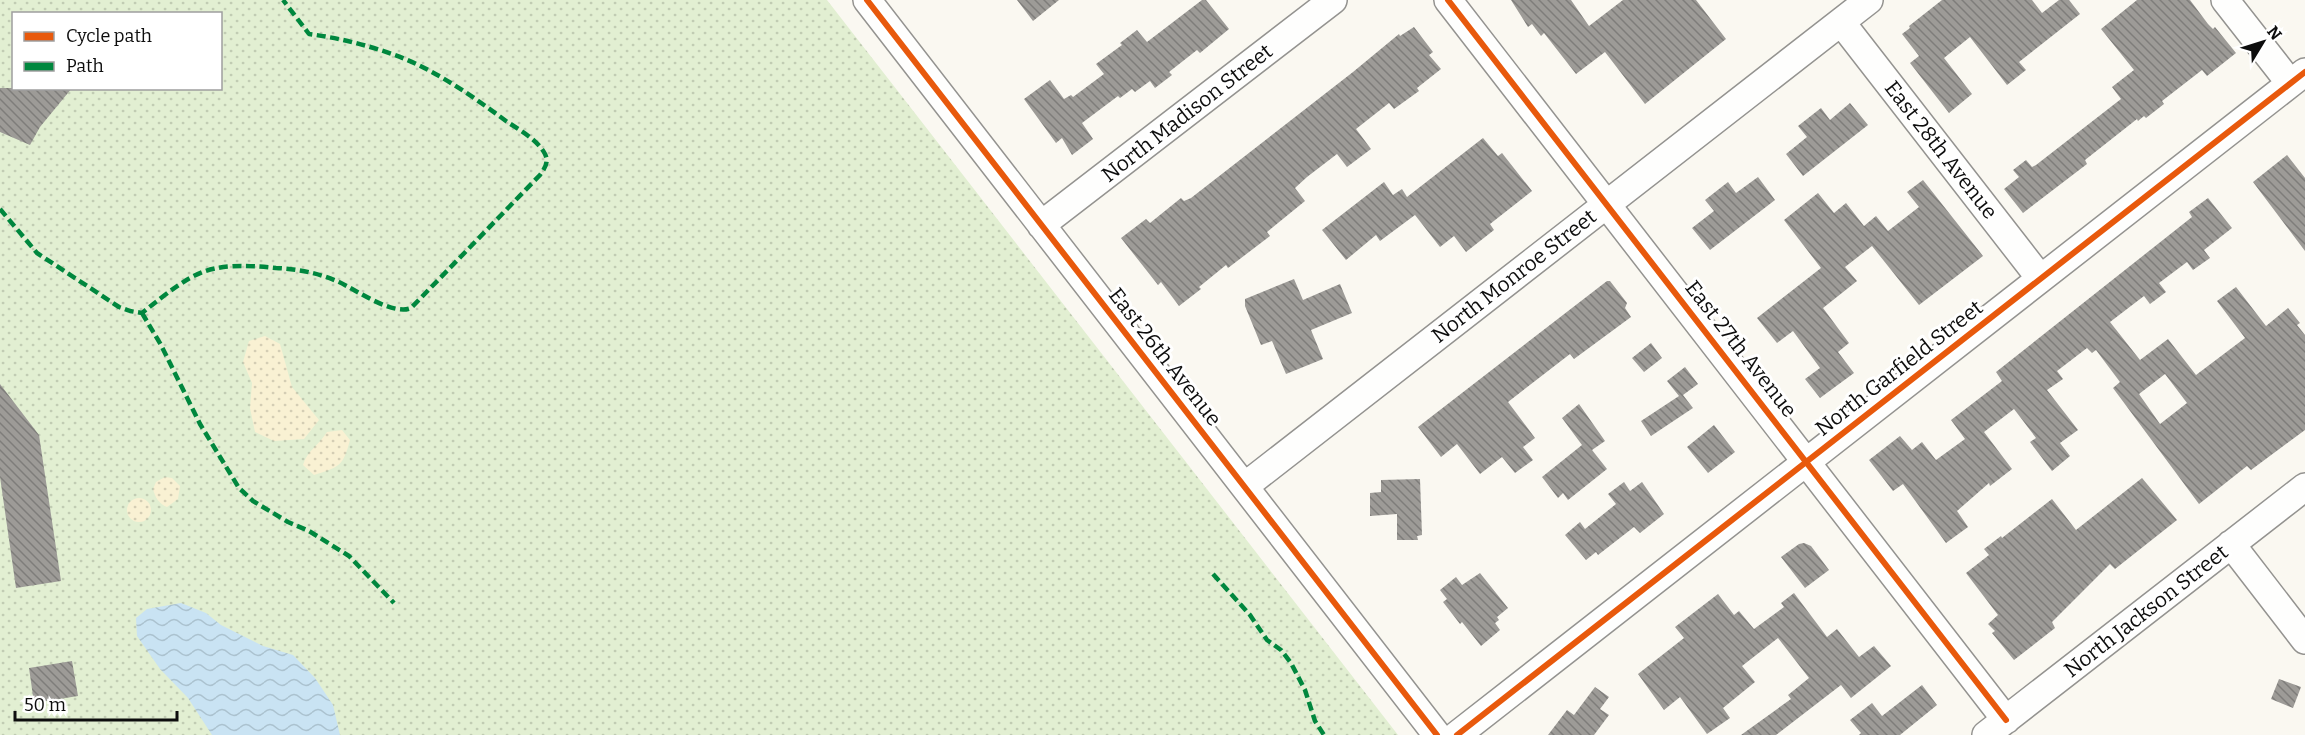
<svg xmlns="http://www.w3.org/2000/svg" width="2305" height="735" viewBox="0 0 2305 735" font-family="Bitter,serif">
	<defs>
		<pattern id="grass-dots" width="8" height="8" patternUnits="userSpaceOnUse" patternTransform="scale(1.5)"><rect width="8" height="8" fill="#e2efd2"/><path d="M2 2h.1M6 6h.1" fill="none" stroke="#c1ccb3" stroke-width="1.8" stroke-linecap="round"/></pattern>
		<pattern id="sand-dots" width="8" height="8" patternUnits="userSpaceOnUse" patternTransform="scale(1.5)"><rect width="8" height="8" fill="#f9f1d3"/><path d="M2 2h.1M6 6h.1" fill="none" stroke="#d4cdb4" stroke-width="1.8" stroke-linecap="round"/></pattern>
		<pattern id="water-waves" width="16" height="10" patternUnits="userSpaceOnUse" patternTransform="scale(1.5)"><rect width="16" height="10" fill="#c9e3f3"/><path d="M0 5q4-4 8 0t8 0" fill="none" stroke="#abc2cf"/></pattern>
		<pattern id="building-back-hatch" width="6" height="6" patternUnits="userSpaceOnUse" patternTransform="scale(1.5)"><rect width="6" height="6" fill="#9d9b97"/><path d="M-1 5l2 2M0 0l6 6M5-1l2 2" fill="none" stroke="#7e7d7a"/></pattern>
	</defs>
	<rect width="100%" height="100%" fill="#faf8f1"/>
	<path fill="url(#grass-dots)" fill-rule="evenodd" d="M0,0h827l571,735h-1398zM14,14h206v74h-206z"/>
	<path fill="url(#sand-dots)" d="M265,336l15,8 12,43 27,33 -15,19 -30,2 -19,-9 -5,-24 2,-25 -9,-21 6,-21z
		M342,430l8,10c-7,26 -10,27 -36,35l-11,-10c4,-14 16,-20 24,-33z
		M165,477l7,1 8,8 -2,13 -11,8c-8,-3 -12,-10 -14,-18l3,-7z
		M127 510a12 12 0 1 1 24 0a12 12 0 1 1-24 0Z"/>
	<path fill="url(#water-waves)" d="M181,603l25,10 15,12 42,21 30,9 22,23 18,27 7,30h-128l-24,-37 -28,-29 -23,-33 -1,-18 11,-9z"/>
	<path fill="url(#building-back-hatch)" fill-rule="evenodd" d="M1017,0h42l-26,21z
		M1202,0h4l23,29 -29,24 -3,-3 -28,22 3,3 -17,13 -5,-7 -15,11 -3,-3 -12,9 -2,-2 -36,27 11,16 -21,16 -10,-17 -6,5 -32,-44 26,-19 14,19 7,-4 2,2 31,-23 -8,-10 26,-19 -2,-2 17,-13 10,12z
		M1511,0h60l18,26 34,-26h73l30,39 -81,65 -40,-52 -29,22 -32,-41 -3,3 -9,-12 -4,3z
		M1942,0h90l10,13 17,-13h10l11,14 -61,48 7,8 -19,15 -37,-48 -26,21 28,36 -23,19 -39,-50 9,-7 -17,-22 8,-6 -1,-2z
		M2137,0h53l18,24 5,5 2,-2 21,26 -29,23 -5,-6 -40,31 2,3 -18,14 -2,-2 -6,5 -1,-2 -52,41 2,4 -64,49 -19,-24 15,-12 -6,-7 13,-10 6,7 4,-2 85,-66 -9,-12 22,-17 -33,-41z
		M1414,27l19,25 -4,3 12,14 -24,19 2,3 -25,18 -5,-6 -33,26 15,20 -24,18 -10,-13 -30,23 -12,11 10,13 -38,31 3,4 -42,32 -2,-3 -27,22 2,2 -22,17 -18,-24 -3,3 -37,-47 25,-19 4,4 31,-25 3,3 7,-3 162,-126 46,-38 1,2z
		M0,88h72l-32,39 -10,18 -30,-13z
		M1850,103l18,22 -65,51 -17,-22 21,-17 -9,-11 23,-18 9,12z
		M1483,138l15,18 4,-3 30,38 -42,33 4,6 -28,22 -12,-16 -14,11 -25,-32 -35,26 -4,-6 -30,25 -24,-30 62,-48 9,13 9,-6 5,8z
		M2287,155l18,23v73l-52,-69z
		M1758,177l17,23 -65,50 -18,-22 22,-17 -9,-11 23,-18 8,11z
		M1923,180l60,76 -64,49 -47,-59 -27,21 12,14 -34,27 26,35 -11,9 16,21 -34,25 -15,-19 15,-11 -27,-37 -16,12 -20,-25 64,-50 -37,-48 34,-27 16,20 12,-10 18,23 12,-10 12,15 31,-24 -12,-15z
		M2208,198l24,30 -28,22 6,8 -17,12 -6,-8 -28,21 7,9 -16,12 -6,-8 -34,26 30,38 28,-21 28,36 49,-37 -28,-37 19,-14 30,39 22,-18 12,15 -3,2 8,10v95l-54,40 -4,-4 -48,38 -86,-116 7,-6 -24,-32 -4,3 -5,-5 -30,23 6,8 -16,11 31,40 -18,13 10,13 -18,15 -22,-29 6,-4 -22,-29 -30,23 28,37 -22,17 -1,-3 -32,28 11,16 -22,16 -43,-59 -10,7 -24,-31 31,-24 12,14 10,-8 14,18 29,-21 -14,-19 51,-39 -6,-9 196,-155 -3,-5zM2165,374l22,29 -27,21 -21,-30z
		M1294,279l9,21 37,-16 12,29 -41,17 12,29 -37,15 -14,-33 -11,4 -16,-39v-7z
		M1607,281h3l17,22 -2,5 6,9 -57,42 -4,-5 -62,48 27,36 -12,9 10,13 -18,13 -13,-16 -22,17 -23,-30 -16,13 -23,-30z
		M1651,343l11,15 -18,14 -12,-14z
		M1685,367l13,17 -15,11 10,13 -42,28 -10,-15 38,-25 -12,-15z
		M0,384l39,51 22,146 -45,7 -16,-111z
		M1579,404l26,37 -13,9 15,19 -39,31 -5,-7 -5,5 -16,-21 40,-32 -20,-27z
		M1714,425l21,27 -27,21 -21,-26z
		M2142,478l35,42 -62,49 -5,-5 -58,58 3,6 -41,32 -22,-27 3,-2 -7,-7 10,-9 -32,-42 23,-18 -5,-6 17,-13 1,2 50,-39 24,31z
		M1420,479l2,56 -5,1 1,4h-21v-26l-27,2v-23l11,-1v-12z
		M1624,482l6,9 12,-9 22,32 -24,19 -6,-6 -36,28 -2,-3 -10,8 -21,-25 15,-13 5,7 31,-25 -8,-10z
		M1804,543l7,3 18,24 -24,18 -24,-31 18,-13z
		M1480,573l28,35 -11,9 2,3 -4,3 5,7 -19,16 -19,-24 -2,2 -17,-22 4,-3 -7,-9 16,-13 6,8z
		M1794,593l33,44 10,-8 22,28 15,-11 17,20 -40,32 -10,-13 -65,50h-35l50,-36 -3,-4 21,-17 -31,-40 -36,28 13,16 -32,26 7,10 -23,16 -27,-37 -16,13 -26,-36 46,-36 -9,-11 43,-33 16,21 5,-4 15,18 30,-22 -3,-4z
		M72,661l6,35 -44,7 -5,-35z
		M2279,679l22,8 -8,21 -22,-9z
		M1922,685l15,20 -37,30h-41l2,-2 -11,-13 22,-17 10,13z
		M1595,687l14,10 -9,12 9,6 -15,20h-46l19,-25 7,5z"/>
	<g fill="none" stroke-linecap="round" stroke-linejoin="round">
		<defs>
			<path id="minor" d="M867,0l570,735
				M1448,0l558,720
				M2225,0l65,83
				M1841,22l199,256
				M1041,225l292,-225
				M1245,486l624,-486
				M2231,544l74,96
				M1457,735l848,-663
				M1986,735l319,-248"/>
		</defs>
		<use href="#minor" stroke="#949390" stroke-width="30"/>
		<use href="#minor" stroke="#fefefd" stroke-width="27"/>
		<path stroke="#00873e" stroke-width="4.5" stroke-dasharray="9 4.5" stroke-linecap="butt" d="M0,209l37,44 82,54 11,4 12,2c53,-42 64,-52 134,-45 21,1 43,5 63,14 17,8 54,34 72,26l129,-133c5,-7 9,-13 5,-21 -8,-15 -26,-24 -39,-33 -35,-26 -71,-51 -111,-66 -28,-10 -56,-17 -86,-21l-26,-34
			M142,313l19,32 39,79 39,64 14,13 35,21 21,9 40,25 45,47
			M1213,574l37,41 17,25 14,10 10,13 14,27 10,31 9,14"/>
		<defs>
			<path id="cycleway" d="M867,0l570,735
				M1448,0l558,720
				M1457,735l848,-663"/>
		</defs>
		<use href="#cycleway" stroke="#fff" stroke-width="10"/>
		<use href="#cycleway" stroke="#e8590c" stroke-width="6"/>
	</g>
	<g text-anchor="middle" stroke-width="6" stroke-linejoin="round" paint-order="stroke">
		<g font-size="21" fill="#0d0d0d" stroke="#fff">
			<text transform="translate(1187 113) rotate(-38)" y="7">North Madison Street</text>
			<text transform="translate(1941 150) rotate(52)" y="7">East 28th Avenue</text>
			<text transform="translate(1514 276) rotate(-38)" y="7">North Monroe Street</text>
			<text transform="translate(1741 349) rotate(52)" y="7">East 27th Avenue</text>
			<text transform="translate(1165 357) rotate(52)" y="7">East 26th Avenue</text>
			<text transform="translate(1899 368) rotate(-38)" y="7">North Garfield Street</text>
			<text transform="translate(2146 611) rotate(-38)" y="7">North Jackson Street</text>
		</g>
	</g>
	<rect x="12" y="12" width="210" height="78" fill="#ffffff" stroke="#9e9e9e" stroke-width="1.5"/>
	<rect x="24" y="32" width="30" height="9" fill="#e8590c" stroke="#9e9e9e" stroke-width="1.5"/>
	<text x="66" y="42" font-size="18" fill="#0d0d0d">Cycle path</text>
	<rect x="24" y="62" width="30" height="9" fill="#00873e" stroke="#9e9e9e" stroke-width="1.5"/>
	<text x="66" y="72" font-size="18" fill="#0d0d0d">Path</text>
	<g transform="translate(2263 42) rotate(52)" stroke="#ffffff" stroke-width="4.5" paint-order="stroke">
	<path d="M0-4.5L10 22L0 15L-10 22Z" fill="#0d0d0d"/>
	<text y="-9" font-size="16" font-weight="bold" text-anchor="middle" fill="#0d0d0d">N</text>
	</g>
	<path d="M15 711v9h162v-9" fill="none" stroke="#0d0d0d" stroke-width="3"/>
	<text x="24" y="711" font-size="18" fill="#0d0d0d" stroke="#ffffff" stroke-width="4.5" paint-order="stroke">50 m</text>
</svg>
